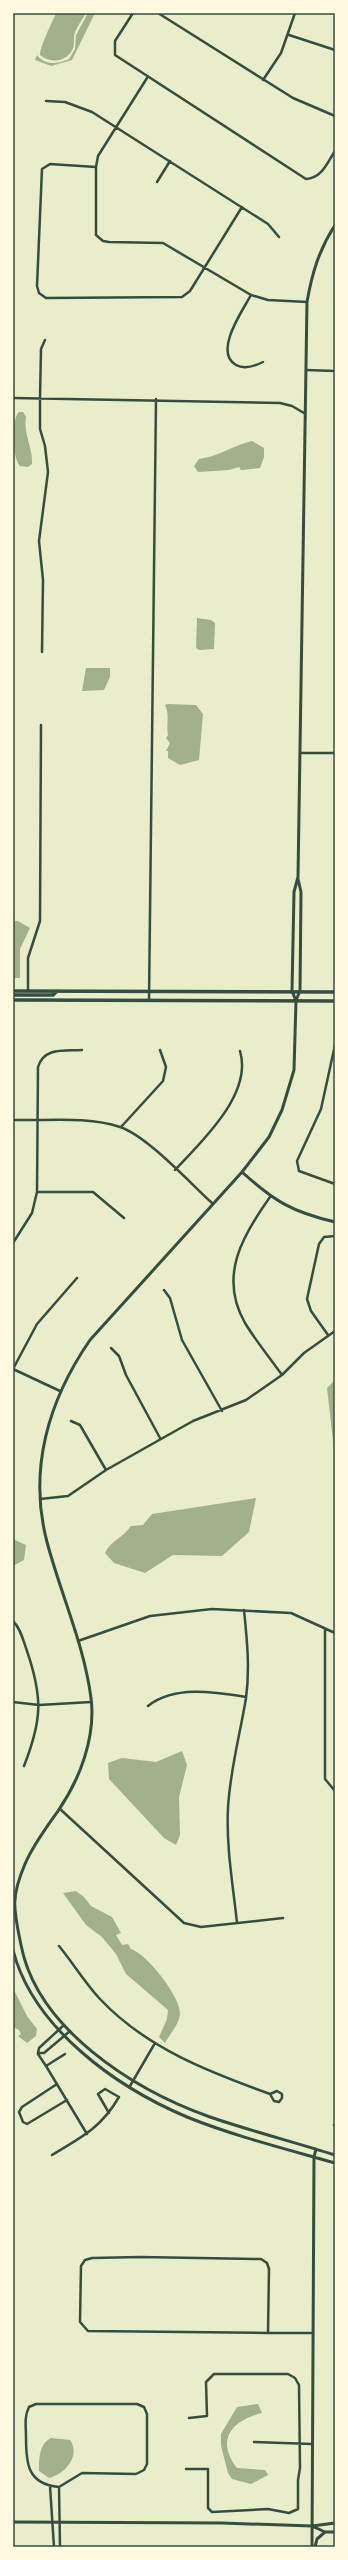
<svg xmlns="http://www.w3.org/2000/svg" width="348" height="2560" viewBox="0 0 348 2560" font-family="'Source Sans 3',sans-serif">
	<rect width="100%" height="100%" fill="#e9edc9"/>
	<path fill="#a3b18a" d="M56,13h30c-4,6 -8,13 -11,19 -2,5 0,11 -2,16 -5,14 -23,16 -33,7 0,-9 12,-32 16,-42z
		M88,13h7l-23,47 -21,6 -16,-6 2,-5c8,11 21,9 32,4l6,-10 1,-14z
		M19,412h4l3,5c-3,16 7,31 6,47l-4,3 -8,-1c-8,-8 -9,-47 -1,-54z
		M252,441l12,7v9l-4,11 -19,2 -2,-3 -10,3 -31,2 -4,-6 5,-7c21,-3 33,-13 53,-18z
		M197,618l14,2 4,3 -1,26 -15,1 -3,-2z
		M86,668h24v9l-6,13 -22,1z
		M168,704l28,1 7,9 -4,46 -19,5 -12,-7v-7h-2l4,-8 -4,-5 2,-3c-2,-11 2,-20 -3,-30z
		M13,921h5l12,7 -10,21v29h-7z
		M335,1380v78l-8,-70z
		M256,1498l-7,34 -27,24 -49,-1 -28,18 -31,-10 -9,-10c6,-13 18,-15 26,-27l12,-1 9,-11z
		M13,1539l13,6 -2,15 -11,6z
		M182,1751l5,14 -8,32 1,38 -4,10 -12,-7 -55,-59 -1,-16 14,-5 34,4z
		M76,1891l8,6 7,9 21,11 9,16 -5,2 6,10 6,-1 3,5c15,4 49,47 49,64 0,10 -10,21 -15,30l-6,-6 8,-18 1,-9 -42,-36 -10,-20 -14,-17 -16,-12 -23,-32z
		M13,1988l14,28 10,13 -1,7 -9,7 -9,-7 3,-2 -2,-4 -6,-3z
		M258,2404l4,9c-30,7 -47,27 -25,55l28,2 3,5 -17,9 -19,-5 -4,-6 -7,-27v-12l16,-27z
		M51,2438l19,2c11,16 -5,34 -21,38l-10,-7c0,-12 0,-27 12,-33z"/>
	<g fill="none" stroke-linecap="round" stroke-linejoin="round">
		<path stroke="#344e41" stroke-width="2.5" d="M133,13l-18,28v14l191,124c16,-1 21,-16 29,-28
			M158,13l135,85 42,18
			M289,35l46,15
			M147,78l-49,78 -2,11v68l7,6 6,1 54,1 88,52 17,5 39,2
			M263,80l18,-27 14,-40
			M46,101l19,1 27,10 176,112 11,13
			M96,167l-46,-3 -8,5 -5,117 2,7 7,5 136,-1 8,-6 52,-84
			M157,182l13,-21
			M251,295c-8,15 -38,57 -15,70 9,5 19,1 27,-3
			M306,370l29,1
			M13,398l267,5 12,3 12,7
			M42,652l1,-72 -4,-39 9,-69 -3,-26 -5,-17v-31l1,-49 4,-9
			M300,753h35
			M28,991v-33l12,-37 1,-196
			M149,1000l7,-601
			M335,1045l-14,64 -24,52 2,10 36,13
			M13,1120c34,1 74,-4 107,7 27,9 69,55 92,76
			M121,1127l42,-46 3,-14 -6,-17
			M175,1170c27,-29 78,-76 65,-119
			M37,1192h56l31,26
			M270,1197c-27,38 -52,79 -25,126 11,18 25,35 37,52
			M13,1243l19,-30 5,-21 1,-125c6,-20 26,-16 44,-17
			M164,1290l6,8 12,42 40,71
			M328,1335l-17,-24 -4,-12 12,-55 5,-7 11,-1
			M111,1348l8,8 7,19 34,63
			M13,1369l24,-45 40,-46
			M13,1369l47,22
			M71,1421l9,4 26,45
			M40,1499l28,-3 38,-26 87,-49 53,-21 36,-25 22,-22 31,-22
			M13,1621c8,8 10,19 14,30 16,47 15,69 -3,115
			M325,1629v150l10,12
			M78,1641l72,-25 62,-7 79,4 44,20
			M13,1702l26,3 52,-3
			M148,1706c26,-21 67,-14 98,-9
			M60,1809l124,114 17,4 82,-9
			M237,1923c-4,-38 -11,-76 -9,-115 2,-38 12,-73 18,-110 4,-29 1,-59 -2,-88
			M59,1946c14,17 26,37 41,53 46,49 109,73 170,95l7,-3 5,3v4l-3,4 -5,-1 -4,-7
			M38,2053l1,-5 25,-23
			M38,2053h6l26,-22
			M38,2054l8,12
			M65,2054l-19,12 41,68
			M57,2084l-35,23 -3,5 4,10 4,2 40,-24
			M130,2086l25,-43
			M334,2125h1
			M52,2155c30,-18 49,-27 67,-58l-14,-8 -7,5 11,19
			M141,2257l120,2 6,4 2,6 -1,64 -180,-2 -8,-9 1,-56 4,-6 7,-2z
			M268,2333h45
			M36,2404h101l7,3 3,7v50l-3,6 -8,4 -54,-1 -23,14c-32,-3 -33,-24 -33,-50 0,-11 -2,-20 3,-30z
			M254,2442l58,2
			M186,2469h22v39l4,4 56,-3 21,4 9,-4v-29l2,-12 -1,-83 -4,-7 -7,-4h-74l-8,8 1,34 -18,2
			M50,2486l4,61
			M59,2487l1,60"/>
		<path stroke="#344e41" stroke-width="3" d="M335,225c-16,25 -23,48 -28,77l-9,575 -4,15 -2,99 4,10 -2,69 -12,40 -13,27 -27,35 -152,168c-42,61 -62,130 -43,202 14,53 37,102 44,156 5,39 -11,81 -33,113 -12,17 -25,34 -33,53 -15,35 -11,46 -4,81 16,84 113,145 189,172 41,14 84,25 125,38
			M296,1000l4,-9 1,-99 -3,-13
			M242,1172c32,29 50,40 93,50
			M13,1950c20,78 103,137 174,167 47,19 99,32 148,46
			M13,2522l209,1 90,3 23,-3
			M312,2526l13,6h10
			M312,2547l2,-390 2,-8
			M315,2547l2,-8 8,-7"/>
		<path stroke="#344e41" stroke-width="3.5" d="M13,991l322,1
			M13,995h40l4,-4
			M13,1000l322,1"/>
	</g>
	<rect width="348" height="2560" fill="none" stroke="#fefae0" stroke-width="28"/>
	<rect x="14" y="14" width="320" height="2532" fill="none" stroke="#344e41" stroke-width="1.5"/>
</svg>
